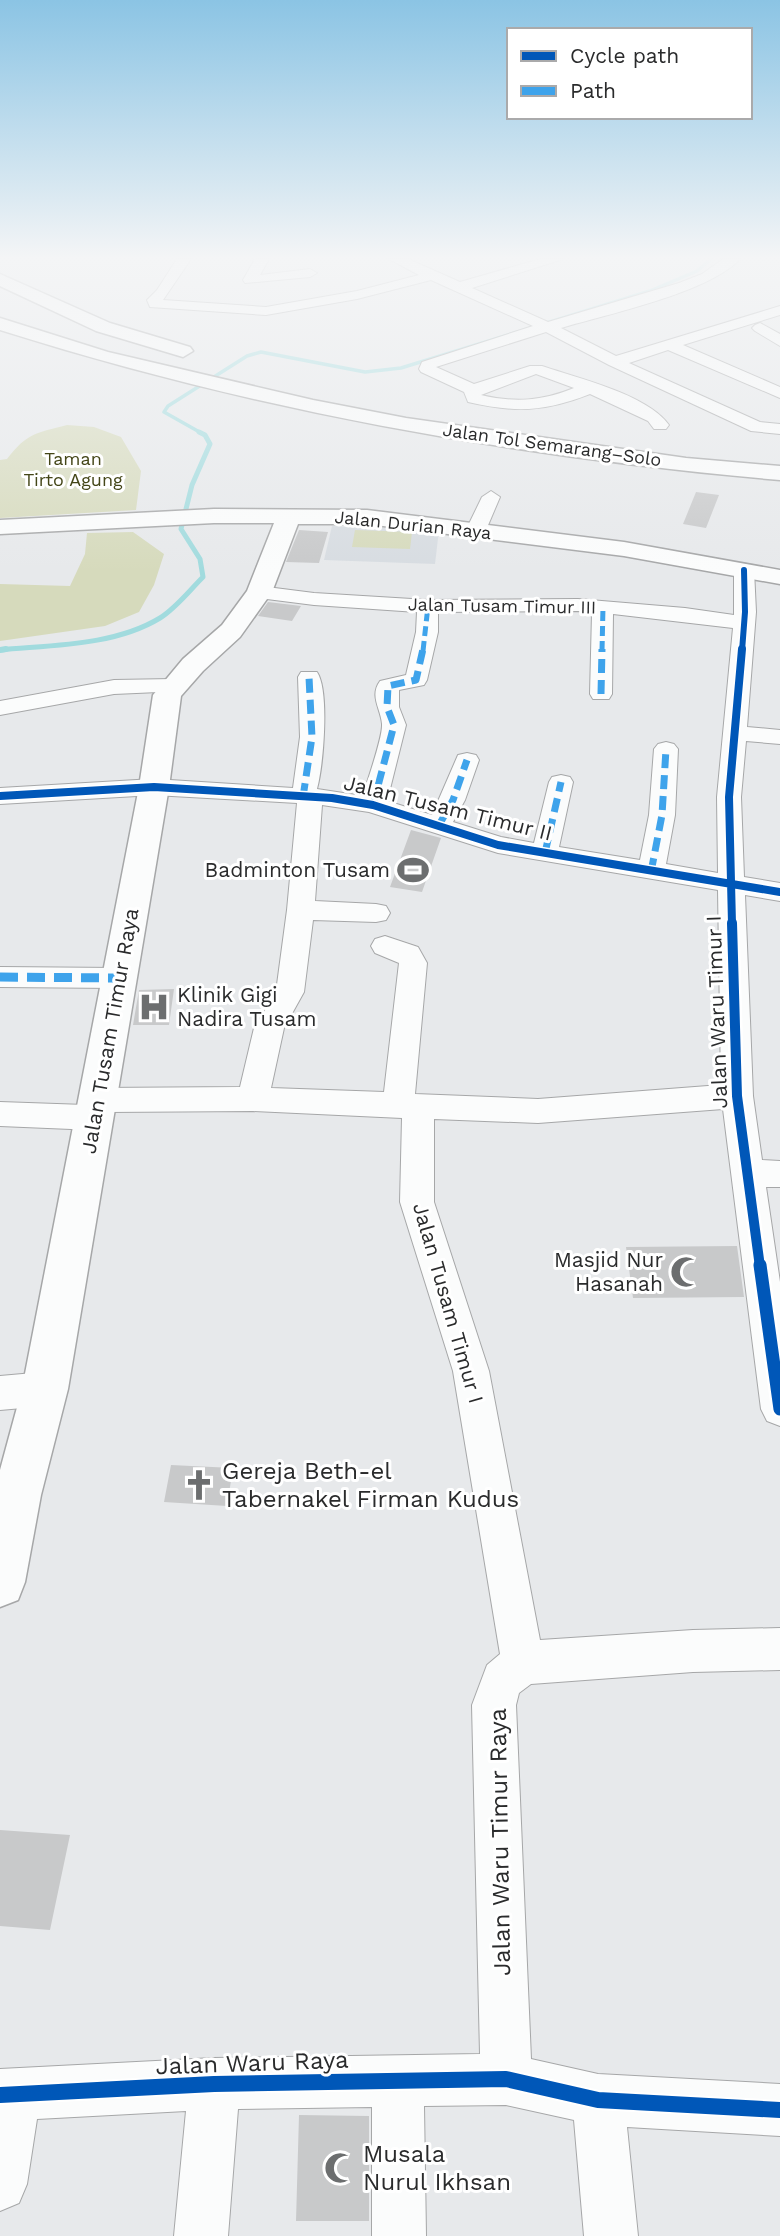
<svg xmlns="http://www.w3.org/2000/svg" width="780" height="2236" viewBox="0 0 780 2236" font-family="'Work Sans',sans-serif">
	<rect width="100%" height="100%" fill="#e7e9eb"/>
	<path fill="#d7dce1" d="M332,526l107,4 -4,34 -111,-4z"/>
	<path fill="#d6dabc" d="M67,425l27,2 27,10 20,34 -5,39 -136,8v-58l7,-1c20,-26 29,-26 60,-34z
		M355,530l57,2 -2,17 -58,-2z
		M133,532l31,22 -10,31 -15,27 -34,14 -105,15v-57l70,2 15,-32 2,-21z"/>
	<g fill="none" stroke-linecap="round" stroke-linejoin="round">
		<path stroke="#a1dbde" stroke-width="3.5" d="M203,434l-39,-22 4,-6 79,-50 14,-4 104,20 36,-4 249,-77 47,-20 14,-12"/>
		<path stroke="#a1dbde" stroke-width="5" d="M0,650c51,-5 114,-4 160,-32 16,-10 29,-27 43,-41l-3,-18 -19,-30 11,-44 18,-41 -5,-9 -6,-3"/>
		<path stroke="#a1dbde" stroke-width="6" d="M0,650l6,-1"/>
	</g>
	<path fill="#c8c9ca" d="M696,492l23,3 -13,33 -23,-4z
		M299,530l29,2 -9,31 -33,-1z
		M268,602l33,4 -9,15 -34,-5z
		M411,830l30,8 -19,54 -32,-5z
		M174,989l-5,36h-36l6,-35z
		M737,1246l7,51 -111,1 -7,-51z
		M171,1465l62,3 -6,38 -63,-4z
		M0,1830l70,5 -20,95 -50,-4z
		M299,2115l70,1v105h-73z"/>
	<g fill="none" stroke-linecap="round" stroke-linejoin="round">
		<defs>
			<path id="minor" d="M177,259h14l-28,41 103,7 91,-16 62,-16 -30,-16h19l52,23 80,-23h23l-91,29 76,34 131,-39 23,-9 21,-15h17c-32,34 -132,55 -179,69l55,28 164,-50v9l-97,30 97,42v11l-112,-48 -39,13 131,59 20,2v10l-29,-3 -142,-66 -63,-33 -110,35 38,17 56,-18h12c35,12 105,28 127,59l-3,4h-12l-6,-8 -58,-27c-46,18 -74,19 -122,8l-4,-10 -43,-20 -2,-3 3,-7 111,-36 -102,-46 -74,19 -91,16 -116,-8 -3,-7 10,-10zM536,374l38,14c-32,13 -59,15 -93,7z
				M255,259h14l-9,16 50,-6 7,4 -7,4 -65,6 -2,-3z
				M760,323l20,11v12l-25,-15 -3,-3 3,-3z
				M491,491l9,6 -14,33 -10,6 -7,-2 -3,-4 16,-33z
				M744,564l7,2 3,4 2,42 -9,115 33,3v14l-34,-3 -5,56 3,80 36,6v18l-35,-6 8,201 9,64 18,1v26h-14l14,95v144l-13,-5 -6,-12 -38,-300 -185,14 -104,-4v83l55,169 51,269 153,-10 87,-2v42l-87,2 -162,12 -12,9 -3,12 15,354 67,15 182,10v52l-153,-9 11,109h-54l-10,-116 -68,-15 -82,1 2,130h-54v-129l-134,2 -10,127h-54l12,-125 -149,8 -10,65 -8,19 -19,8v-142l214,-11 266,-4 -8,-349 15,-40 13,-11 -47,-283 -53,-169 2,-84 -149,-7 -146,1 4,6 -5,9 -11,3 -95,-4v-24l85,3 -3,-5 5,-8 11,-4 142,-1 14,-59 22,-36 11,-82 10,-107 -143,-8 -154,9v-16l154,-9 139,9 7,-51 -2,-60 3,-5h16c13,19 6,95 0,117l46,7c4,-15 20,-59 19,-72 -1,-15 -13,-28 -2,-43l26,-6 10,-43 1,-20 -103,-7 -55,-7 -7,-2 -3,-4 3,-4 7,-2 55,7 114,7 150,-1 107,9 49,7v-45l3,-4zM578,611l14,2 -2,81 3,5h16l3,-5 1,-80 120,14 -16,169 1,76 -52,-9 9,-49 3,-66 -4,-5 -8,-2 -8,2 -4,5 -5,66 -9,45 -81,-13 14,-65 -3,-5 -9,-2 -9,2 -3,5 -15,61 -33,-6 -48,-15 12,-22 14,-40 -3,-5 -9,-2 -9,2 -26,60 -45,-14 19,-76 -7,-18v-17l25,-5 3,-5 11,-48v-20zM322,805l47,7 129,41 220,37 3,195 -183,14 -123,-5 12,-131 -9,-16 -33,-11 -10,3 -4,7 4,7 24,10 -15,129 -113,-4 13,-60 20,-36 9,-72 63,2 10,-2 4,-7 -4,-7 -10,-2 -61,-3z
				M173,679l8,2 3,5 -3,5 -67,3 -114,21v-14l114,-21z
				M0,967l117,1 10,3 4,7 -4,7 -10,3 -117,-1z
				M45,1372l13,5 6,12 -6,12 -13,5 -45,4v-34z"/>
			<path id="major" d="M214,509l153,1 257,32 156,28v14l-156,-28 -257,-32h-69l-26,68 -32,45 -37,34 -22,25 -12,91 -101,602 -27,106 -16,87 -7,18 -18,7v-137l22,-81 117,-602 14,-92 30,-36 39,-34 25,-34 27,-68h-60l-214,11v-14z"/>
			<path id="highway" d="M0,274l110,49 80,24 3,4 -10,6 -87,-26 -96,-45z
				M0,318l108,34 205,48 93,18 280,40 94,8v14c-264,-23 -528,-70 -780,-150z"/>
		</defs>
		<use href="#minor" stroke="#a6a7a8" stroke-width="2"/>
		<use href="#major" stroke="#a6a7a8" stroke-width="3"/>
		<use href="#highway" stroke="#a6a7a8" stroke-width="3"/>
		<use href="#minor" fill="#fbfcfc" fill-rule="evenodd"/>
		<use href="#major" fill="#fbfcfc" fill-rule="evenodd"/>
		<use href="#highway" fill="#fbfcfc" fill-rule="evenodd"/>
		<path stroke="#3ea3eb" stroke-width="5" stroke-dasharray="10 5" stroke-linecap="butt" d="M423,651l5,-45
			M602,651l1,-44"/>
		<path stroke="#3ea3eb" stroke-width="7" stroke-dasharray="14 7" stroke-linecap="butt" d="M601,694l1,-45
			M303,797l9,-60 -3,-60
			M373,805l21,-80 -7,-18 1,-21 28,-6 7,-31
			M438,827l15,-27 14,-40
			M545,853l16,-71
			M651,872l11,-57 4,-66"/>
		<path stroke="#3ea3eb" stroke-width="9" stroke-dasharray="18 9" stroke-linecap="butt" d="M0,977l117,1"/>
		<defs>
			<path id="cycleway-far4" d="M742,651l3,-39 -1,-42"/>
			<path id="cycleway-far3" d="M0,796l154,-9 178,11 41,7 125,40 282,47
				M732,924l-3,-127 13,-148"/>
			<path id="cycleway-far2" d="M732,923l5,173 23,171"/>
			<path id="cycleway-far1" d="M760,1265l20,144"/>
			<path id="cycleway" d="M0,2095l214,-11 292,-5 92,21 182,10"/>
		</defs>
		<use href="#cycleway-far4" stroke="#fff" stroke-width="9"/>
		<use href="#cycleway-far3" stroke="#fff" stroke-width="11"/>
		<use href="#cycleway-far2" stroke="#fff" stroke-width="15"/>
		<use href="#cycleway-far1" stroke="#fff" stroke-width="18"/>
		<use href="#cycleway" stroke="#fff" stroke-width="20"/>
		<use href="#cycleway-far4" stroke="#0057b8" stroke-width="6"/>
		<use href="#cycleway-far3" stroke="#0057b8" stroke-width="8"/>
		<use href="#cycleway-far2" stroke="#0057b8" stroke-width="10"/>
		<use href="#cycleway-far1" stroke="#0057b8" stroke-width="13"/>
		<use href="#cycleway" stroke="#0057b8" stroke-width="16"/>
	</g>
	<linearGradient id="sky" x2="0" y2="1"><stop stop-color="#8bc4e4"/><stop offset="0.45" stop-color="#f4f5f6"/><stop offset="1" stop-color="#f4f5f6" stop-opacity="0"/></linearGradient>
	<rect width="780" height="572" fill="url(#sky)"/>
	<defs>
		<symbol id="stadium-bare" viewBox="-9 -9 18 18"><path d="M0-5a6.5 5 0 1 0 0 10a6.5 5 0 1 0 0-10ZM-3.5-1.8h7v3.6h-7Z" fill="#6c6e6f" stroke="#fff" stroke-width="2.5" paint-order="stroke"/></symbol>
		<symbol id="hospital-bare" viewBox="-9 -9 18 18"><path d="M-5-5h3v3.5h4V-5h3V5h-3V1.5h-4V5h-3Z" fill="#6c6e6f" stroke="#fff" stroke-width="2.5" paint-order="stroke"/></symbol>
		<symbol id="mosque-bare" viewBox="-9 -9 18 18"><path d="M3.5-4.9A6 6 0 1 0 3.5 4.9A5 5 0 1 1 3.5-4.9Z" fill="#6c6e6f" stroke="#fff" stroke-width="2.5" paint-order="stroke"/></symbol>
		<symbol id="church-bare" viewBox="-9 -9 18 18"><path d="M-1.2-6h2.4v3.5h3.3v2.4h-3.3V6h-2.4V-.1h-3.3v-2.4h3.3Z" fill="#6c6e6f" stroke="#fff" stroke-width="2.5" paint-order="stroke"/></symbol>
	</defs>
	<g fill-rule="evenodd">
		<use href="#stadium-bare" x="391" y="848" width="44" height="44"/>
		<use href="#hospital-bare" x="132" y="985" width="44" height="44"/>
		<use href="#mosque-bare" x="664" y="1250" width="44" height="44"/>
		<use href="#church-bare" x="177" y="1463" width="44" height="44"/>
		<use href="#mosque-bare" x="318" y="2146" width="44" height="44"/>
	</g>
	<g text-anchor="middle" stroke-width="6" stroke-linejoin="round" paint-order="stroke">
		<g font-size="18" fill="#2a2b2c" stroke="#fff">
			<text transform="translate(552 445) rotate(8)" y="6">Jalan Tol Semarang–Solo</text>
			<text transform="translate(413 525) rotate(6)" y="6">Jalan Durian Raya</text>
			<text transform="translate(502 606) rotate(1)" y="6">Jalan Tusam Timur III</text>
		</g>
		<g font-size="18" fill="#444618" stroke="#fff">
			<text x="73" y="465">Taman<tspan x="73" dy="21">Tirto Agung</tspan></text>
		</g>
		<g font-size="21" fill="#2a2b2c" stroke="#fff">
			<text transform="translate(448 808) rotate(14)" y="7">Jalan Tusam Timur II</text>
			<text transform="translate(717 1012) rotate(-92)" y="7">Jalan Waru Timur I</text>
			<text transform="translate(110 1031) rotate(-80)" y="7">Jalan Tusam Timur Raya</text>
			<text transform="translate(448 1303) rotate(74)" y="7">Jalan Tusam Timur I</text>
		</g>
		<g font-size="21" fill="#2a2b2c" stroke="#fff" text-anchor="end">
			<text x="390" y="877">Badminton Tusam</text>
			<text x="177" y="1002" text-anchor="start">Klinik Gigi<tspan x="177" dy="24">Nadira Tusam</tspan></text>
			<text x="663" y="1267">Masjid Nur<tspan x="663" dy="24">Hasanah</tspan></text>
		</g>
		<g font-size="24" fill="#2a2b2c" stroke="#fff" text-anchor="start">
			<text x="222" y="1479">Gereja Beth-el<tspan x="222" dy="28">Tabernakel Firman Kudus</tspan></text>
			<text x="363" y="2162">Musala<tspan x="363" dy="28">Nurul Ikhsan</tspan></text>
		</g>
		<g font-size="24" fill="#2a2b2c" stroke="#fff">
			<text transform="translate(500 1842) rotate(-91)" y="8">Jalan Waru Timur Raya</text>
			<text transform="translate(252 2063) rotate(-2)" y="8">Jalan Waru Raya</text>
		</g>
	</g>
	<rect x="507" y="28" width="245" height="91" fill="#ffffff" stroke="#aaaaab" stroke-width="2"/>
	<rect x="521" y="51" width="35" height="10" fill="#0057b8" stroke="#aaaaab" stroke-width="2"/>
	<text x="570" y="63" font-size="21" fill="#2a2b2c">Cycle path</text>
	<rect x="521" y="86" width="35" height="10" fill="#3ea3eb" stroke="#aaaaab" stroke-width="2"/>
	<text x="570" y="98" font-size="21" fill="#2a2b2c">Path</text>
</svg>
